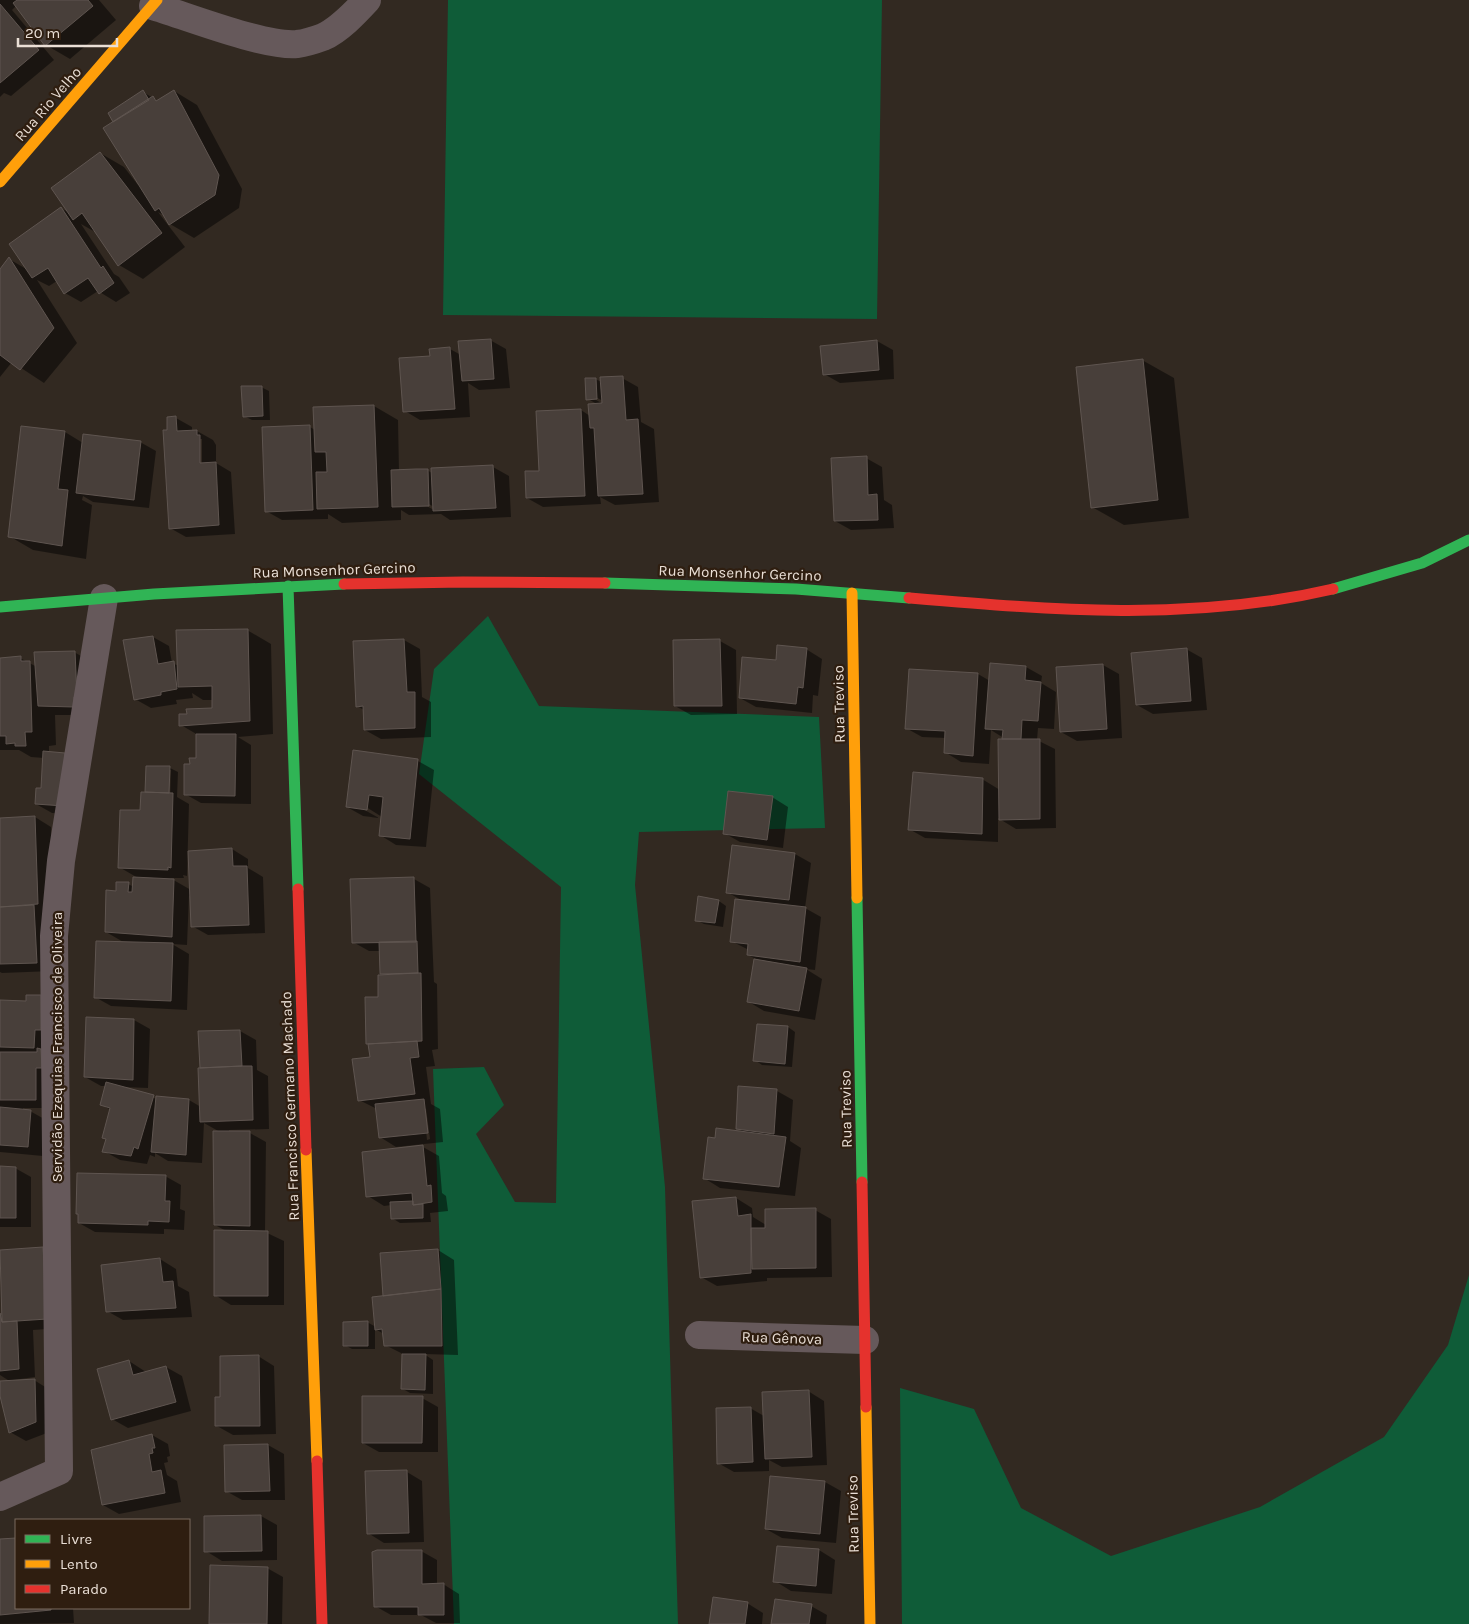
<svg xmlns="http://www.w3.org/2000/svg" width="1469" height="1624" viewBox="0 0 1469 1624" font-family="Karla,sans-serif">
	<rect width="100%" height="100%" fill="#322921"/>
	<path fill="#0f5c38" d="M448,0h434l-5,319 -434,-4z
		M488,616l51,90 280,11 6,111 -186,4 -4,53 30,302 13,437h-224l-21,-555 51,-2 20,38 -28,29 39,68 41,1 5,-316 -142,-113 15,-105z
		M1469,1275v349h-567l-2,-236 74,21 47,99 90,48 149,-49 124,-70 64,-92z"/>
	<path fill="#0007" fill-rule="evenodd" d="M0,0h99l17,20 -46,39 -24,-14 -30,-39 -4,4 42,50 -43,36 -7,-3 -4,4z
		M174,91l23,14 45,84 -3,19 -45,30 -24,-14 -5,-8 -7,-4 27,35 -42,32 -24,-14 -22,-32 -16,-9 33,50 5,3 11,16 -14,9 -18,-11 -17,11 -16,-9 -8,-12 -8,5 -12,-6 40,63 -33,40 -32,-21 -12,15v-106l9,-12 19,11 34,-61 8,4 30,-60 24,14 14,18 1,-1 -24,-62 28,-30 15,9z
		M490,340l16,9 4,39 -31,2 -11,-7 2,34 -50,3 -15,-9 26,-54 19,-8 11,6z
		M877,341l16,9 1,29 -54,4 -16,-9z
		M1142,360l32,18 15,140 -65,7 -32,-18z
		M622,378l16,9 3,35 13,7 5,73 -44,3 -15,-8 1,7 -58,3 -16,-9 13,-26 41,-62 9,6 7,-12 -9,-5 7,-20 7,3zM592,395l11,6v3l-12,-7z
		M261,387l8,4 1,29h-18l-8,-4z
		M374,406l24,14 1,51 28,-1 5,3 61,-6 16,9 2,41 -61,3 -9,-6 -32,1 -8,-5v10l-59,3 -14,-9v5l-46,1 -16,-9 44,-84 5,3zM424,501l10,6v3l-11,-6z
		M176,418l16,9v4h5l16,9 3,5v18l15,9 4,62 -49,3 -16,-9 -1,-97zM199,439h3v30h-3z
		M22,427l43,5 18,11 57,-1 16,9 -7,57 -56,-6 -10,-6 -1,4 10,5 -6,54 -53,-9 -24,-14z
		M866,458l16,9 2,33 8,5 2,23 -43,2 -16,-9z
		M247,630l24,14 2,90 -35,3 13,8v59l-50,-1 -16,-9 13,-35v-24l-17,-10 33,-16v-9h-11l-11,-7 1,5 -17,2 1,4 -26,4 -16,-9 18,-62 16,9 3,17 7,3z
		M404,640l16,9 2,48 9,5v35l-50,2 -16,-9 -1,-20 -7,-4z
		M674,641h46l16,9 1,64 -46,1 -16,-9z
		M806,649l16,10 -4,37 -5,-1 -1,18 -56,-6 -16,-9 37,-37z
		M1186,649l16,9 5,52 -54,4 -16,-9z
		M74,652l16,9v54h-35l1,30 -7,1v7l30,61 -27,-1 -16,-9 6,-15 2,-31 -13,-1 -12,-7h-19v-90l20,-2 17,9z
		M1103,665l16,9 3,64 -45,3 -16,-9z
		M1026,667l16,9 -1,7 15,9 -2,37 -16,-1 -1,12 18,9 1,79 -40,1 -18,-11v24l-73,-4 -16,-9 73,-50 18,11 3,-50 -1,-3 -11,-7 -2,34 -28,-2 -16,-10 1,-14 -24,-1 -16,-9 72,-54 12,7z
		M354,751l64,10 16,9 -8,77 -30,-2 -16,-10 2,-18 -19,-12 -2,3 18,10 -16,-2 -16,-9z
		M147,767l23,1 8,4 -1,25 12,7 -2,72 -4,-1 1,3h-14l21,12 41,-41 16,10v9l15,9 2,56 -57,2 -16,-9 -1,-30h-2l-2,49 -15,-1 17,10 -2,56 -76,-4 -16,-9 30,-54 -19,-11 12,-40 10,-8 6,3 4,-9 -19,-11 22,-55 5,-18zM169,770h2l-1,30 -2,-1z
		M772,797l16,10 -5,41 -43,-6 -16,-9z
		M35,817l16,10 2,144 -51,2 -2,-1v-153z
		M795,854l16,9 -6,45 16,9 -6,53 -9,-1 16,10 -7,41 -51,-9 -15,-9 7,-43 -8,-4 1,-5 -18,-9 12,-40 -16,-9z
		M414,879l16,9 4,94 3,2 1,65 -6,1 3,16 -9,1 5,37 9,5 3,33 -47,5 -16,-10 -3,-28 -18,-9 12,-42 -1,-14 -3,-1 12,-45 1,-47h-11l-16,-9zM424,1109h2l4,30 -3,1z
		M699,898l20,3 7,5 -3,21 -19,-3 -8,-4z
		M40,996l11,112h-28v2l7,1 16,9 -3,36 -43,-4v-151l27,1z
		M87,1019l47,1 16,9 -2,59 -26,-1 35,12 32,1 12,7 -1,-75 40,-1 16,9 1,30 11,6 1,53 -40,1v2l21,1 16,9 -1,90 19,9v64h-53l-16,-10 13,-63 -13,-7 5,-93 -16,-9 -2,40 -34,-2 -13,-8v4l-5,-2 -3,9 -27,-4 -16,-9 3,-11 -4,-3 8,-27 -9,-5 5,-19h-6l-16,-9z
		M788,1027l7,5 -3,35 -30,-2 -7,-5z
		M777,1091l16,9 -3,41 11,7 -6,48 -75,-8 -16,-10 12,-39 29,-6 -8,-5z
		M423,1147l16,9 3,37 4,3 2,15 -18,2 1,9 -31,1 -8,-5v-13l-8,1 -16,-10z
		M0,1168h15l16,9v50h-31z
		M165,1176l16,9 -1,24 5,2 -1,19 -20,-1v5l-69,-2 -16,-9z
		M736,1198l16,10 1,9 13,8 49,-15 16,9 1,58 -65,1v3l-50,5 -16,-9z
		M43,1248l16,9 4,71 -30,2 2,47 -22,3 1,2 20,-2 16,10 2,41 -26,10 -16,-9 -10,-42v-7l11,-1 -11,-7v-60h3l-3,-64z
		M438,1250l16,10 4,95 -34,-1 9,6v34l-23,-1 -7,-4v-35l-18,-9 -1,-11 -9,-5v20h-23l-7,-4 22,-23 9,5 8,-30z
		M160,1259l16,10 2,17 11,6 3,25 -69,3 -16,-9z
		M258,1356l16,10 2,68 -43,1 -16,-9 5,-27z
		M129,1361l17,11 20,-5 16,9 9,35 -63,17 -16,-9z
		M808,1391l16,10 3,64 -45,2 -13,-7v11l-35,1 -16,-9 32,-55 14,8z
		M422,1398l16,9v45h-59l-16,-9z
		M152,1435l16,9 2,12 -3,1 1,5 -4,1 3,12 10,6 4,21 -62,12 -16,-9z
		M268,1445l16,9 1,46h-43l-16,-9z
		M407,1472l15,9 2,61 -40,1 -16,-10z
		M825,1482l16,9 -5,52 -54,-5 -16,-9z
		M261,1516l16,9v35l-55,1 -16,-10z
		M16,1539v69h57l1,15 -74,1v-83z
		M778,1547l41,3 16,10 -3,34 -41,-3 -16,-10z
		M421,1551l16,9v25l6,-1 16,10 1,29h-24l-15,-8h-30l-16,-9z
		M267,1568l16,9 -1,47h-72z
		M747,1603l16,10 -1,11h-51z
		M811,1606l16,9 -1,9h-54z"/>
	<path fill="#483f3a" stroke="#5f5550" d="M17,0h71l5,6 -48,40 -32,-43z
		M0,4l39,46 -39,33z
		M143,90l6,10 -36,22 -5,-9z
		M174,90l45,85 -4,20 -46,30 -10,-17 -4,3 -52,-83 50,-32 3,5z
		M100,152l62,81 -44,33 -36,-53 -9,7 -22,-32z
		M61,207l40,61 2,-2 11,17 -15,11 -11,-16 -24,16 -16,-26 -16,10 -23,-34z
		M9,257l45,71 -34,42 -20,-15v-86z
		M491,339l3,40 -32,2 -4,-40z
		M877,340l2,30 -56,5 -3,-29z
		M450,347l5,62 -52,3 -4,-54 31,-2 -1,-7z
		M1143,359l15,141 -67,8 -15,-141z
		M623,376l3,44 12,-1 5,75 -45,2 -4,-68h-4l-2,-24 14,-1 -2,-26z
		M585,378h11l1,21 -11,1z
		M241,386h21l1,30 -20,1z
		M374,405l4,102 -61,2 -1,-37h11l-1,-20h-11l-2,-45z
		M581,409l4,87 -59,2 -1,-27h14l-3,-60z
		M176,416l1,15 20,-1v5h3v28l16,-1 3,63 -50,4 -6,-99h4v-13z
		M310,425l3,85 -48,2 -3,-85z
		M21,426l44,5 -7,58 10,1 -6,56 -54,-9z
		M83,434l58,7 -7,59 -58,-7z
		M867,456l1,39 9,-1 1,26 -44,1 -3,-63z
		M493,465l3,43 -63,3 -2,-43z
		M416,469h12l1,37 -37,1 -1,-37z
		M248,629l2,92 -71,5v-12h8l-1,-5 26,-1v-22l-34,1 -2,-57z
		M153,636l5,28 16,-3 3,28 -16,3v3l-27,5 -11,-60z
		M404,639l3,53h8v36l-51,2 -1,-24 -7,1 -3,-66z
		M720,639l2,67h-48l-1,-66z
		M777,645l30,3 -4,40 -5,-1 -2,17 -57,-6 3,-41 34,3z
		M1187,648l4,53 -55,4 -5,-52z
		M75,651l2,46h-3v10l-36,-1 -4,-54z
		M21,656v5h9l2,71h-7l1,14h-11v-3l-9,1v-8h-6v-78z
		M990,663l36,3 -1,14 16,2 -3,39 -16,-1 -1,19h-19l1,-9 -18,-1z
		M1103,664l4,65 -47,3 -4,-65z
		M909,669l69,4 -5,83 -29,-3 1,-22 -40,-2z
		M196,734h40l-1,62 -51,-1v-31h6l-1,-6h7z
		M998,739h42v80l-41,1z
		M353,750l65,9 -8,80 -31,-3 4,-39 -14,-2 -2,15 -21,-3z
		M43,751l22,2 -1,53 -29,-2 1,-16h5z
		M146,766h24l-1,27 -24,-1z
		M913,772l70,6 -1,56 -74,-4z
		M728,791l45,5 -6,44 -44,-6z
		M141,792l32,1 -2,75 -3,-1v3l-50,-2 2,-58h20z
		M35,816l3,88 -38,3v-89z
		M732,845l63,8 -6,47 -63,-7z
		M232,848l1,18h14l2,59 -58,2 -3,-76z
		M133,877l41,2 -2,58 -67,-5 1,-42 10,1v-9h13l-1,10h4z
		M414,877l2,65 -64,1 -2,-64z
		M698,896l21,4 -4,23 -20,-2z
		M735,899l71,8 -6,55 -53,-7 1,-11 -18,-2z
		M34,905l3,58 -37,1v-57z
		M96,941l77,2 -2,58 -77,-3z
		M417,941l1,32 -38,1 -1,-32z
		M754,959l53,9 -8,43 -52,-9z
		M418,973h3l1,68 -56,3 -1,-47h13v-22z
		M26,995h15v35h-6l-1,18 -34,-1v-47l26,1z
		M86,1017l48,2 -1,61 -49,-3z
		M757,1024l31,2 -3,38 -32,-3z
		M240,1030l2,36 -42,2 -2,-37z
		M417,1041l2,16 -9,1 5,36 -57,7 -6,-42 18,-2 -2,-13z
		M37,1048l4,1 1,19h-6v32h-36v-48h37z
		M242,1066h10l1,54 -53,2 -2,-54z
		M106,1082l48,13 -16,54 -4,-2 -3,9 -29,-4 4,-13 -4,-1 8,-30 -10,-3z
		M738,1086l39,3 -3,45 -38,-5z
		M156,1096l33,3 -3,56 -35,-3z
		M424,1099l4,34 -49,5 -4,-34z
		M0,1107l31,3 -3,37 -28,-2z
		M716,1128l70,9 -7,50 -76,-8 5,-42 7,1z
		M213,1131h37v95l-36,-1z
		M423,1145l4,41 4,-1 1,17 -19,3 -1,-12 -46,4 -4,-45z
		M0,1166l16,1v51h-16z
		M77,1173l89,2 -1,26h5l-1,21 -21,-1v4l-70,-2v-9h-2z
		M736,1197l2,19 13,-2v59l-51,5 -8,-77z
		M413,1201v4l10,-1v14l-32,1 -1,-17z
		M816,1208v60l-64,1 -1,-41h14v-19z
		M214,1230l54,1v65h-54z
		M43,1247l4,72 -45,3 -2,-72z
		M438,1249l3,40 -58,7 -3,-43z
		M160,1258l3,24 10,-1 3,27 -70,4 -5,-47z
		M441,1289l1,57h-58l-2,-17 -7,1 -3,-33z
		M0,1313l2,9 15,-1 2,48 -19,2z
		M368,1321v25h-25v-24z
		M402,1354h24l-1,36 -24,-1z
		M259,1355l1,71h-45v-29h5v-41z
		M129,1360l4,15 33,-9 10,36 -65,18 -14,-51z
		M35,1379l1,43 -27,11 -9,-37v-15z
		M809,1390l3,67 -47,2 -3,-67z
		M362,1396h61l-1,47h-60z
		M751,1407l2,55 -36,2 -1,-56z
		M152,1434l3,14h-3l1,5 -4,1 3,18 9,-2 4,23 -63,12 -11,-55z
		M268,1444l2,47 -45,1 -1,-47z
		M407,1470l2,63 -42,1 -2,-63z
		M770,1476l55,5 -5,53 -55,-5z
		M261,1515l1,36 -58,1v-36z
		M16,1538v70h35v2l-51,5v-76z
		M777,1546l42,3 -3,37 -43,-4z
		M377,1550h45v34l22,-1v32h-26v-8h-44l-2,-55z
		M210,1565l58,2 -1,57h-58z
		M713,1597l35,5 -3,22h-36z
		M775,1599l37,5 -3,20h-38z"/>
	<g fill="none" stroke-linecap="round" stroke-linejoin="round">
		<path stroke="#66595b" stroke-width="28" d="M153,6c33,10 112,41 144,38 8,-1 18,-4 26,-7 16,-7 32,-24 44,-37
			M699,1335l166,5
			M0,1497l59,-26 -5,-535 7,-75 43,-263"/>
		<path stroke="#30b455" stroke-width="11" d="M605,583l191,6 113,9
			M288,586l10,303
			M1333,589l89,-26 47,-23
			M0,607l154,-13 190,-10
			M857,898l5,284"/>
		<path stroke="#ff9f0a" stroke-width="11" d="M0,182l157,-182
			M852,593l5,305
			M306,1150l11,311
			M866,1407l4,217"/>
		<path stroke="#e5322d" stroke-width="11" d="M344,584l119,-2 142,1
			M909,598c142,12 283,24 424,-9
			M298,889l8,261
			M862,1182l4,225
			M317,1461l5,163"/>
	</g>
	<g text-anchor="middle" stroke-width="4.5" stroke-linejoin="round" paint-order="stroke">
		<g font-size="15" fill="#eadfd6" stroke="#2f1e10">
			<text transform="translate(48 104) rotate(-49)" y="5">Rua Rio Velho</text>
			<text transform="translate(334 570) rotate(-2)" y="5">Rua Monsenhor Gercino</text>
			<text transform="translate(740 573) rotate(2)" y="5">Rua Monsenhor Gercino</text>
			<text transform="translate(839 704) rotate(-91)" y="5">Rua Treviso</text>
			<text transform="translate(57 1047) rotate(-90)" y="5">Servidão Ezequias Francisco de Oliveira</text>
			<text transform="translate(290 1106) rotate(-92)" y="5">Rua Francisco Germano Machado</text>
			<text transform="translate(846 1109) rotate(-91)" y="5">Rua Treviso</text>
			<text transform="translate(782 1338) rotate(2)" y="5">Rua Gênova</text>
			<text transform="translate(853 1514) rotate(-91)" y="5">Rua Treviso</text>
		</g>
	</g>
	<rect x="15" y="1519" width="175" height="90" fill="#2f1e10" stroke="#7a6b5f"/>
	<rect x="25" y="1535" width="25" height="8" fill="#30b455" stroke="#7a6b5f"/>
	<text x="60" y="1544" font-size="15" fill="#eadfd6">Livre</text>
	<rect x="25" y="1560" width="25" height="8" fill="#ff9f0a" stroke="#7a6b5f"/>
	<text x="60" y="1569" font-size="15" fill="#eadfd6">Lento</text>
	<rect x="25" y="1585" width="25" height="8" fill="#e5322d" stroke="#7a6b5f"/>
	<text x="60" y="1594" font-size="15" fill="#eadfd6">Parado</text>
	<path d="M18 38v8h99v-8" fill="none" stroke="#eadfd6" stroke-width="2.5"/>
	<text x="25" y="38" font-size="15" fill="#eadfd6" stroke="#2f1e10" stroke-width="4" paint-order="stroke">20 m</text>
</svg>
